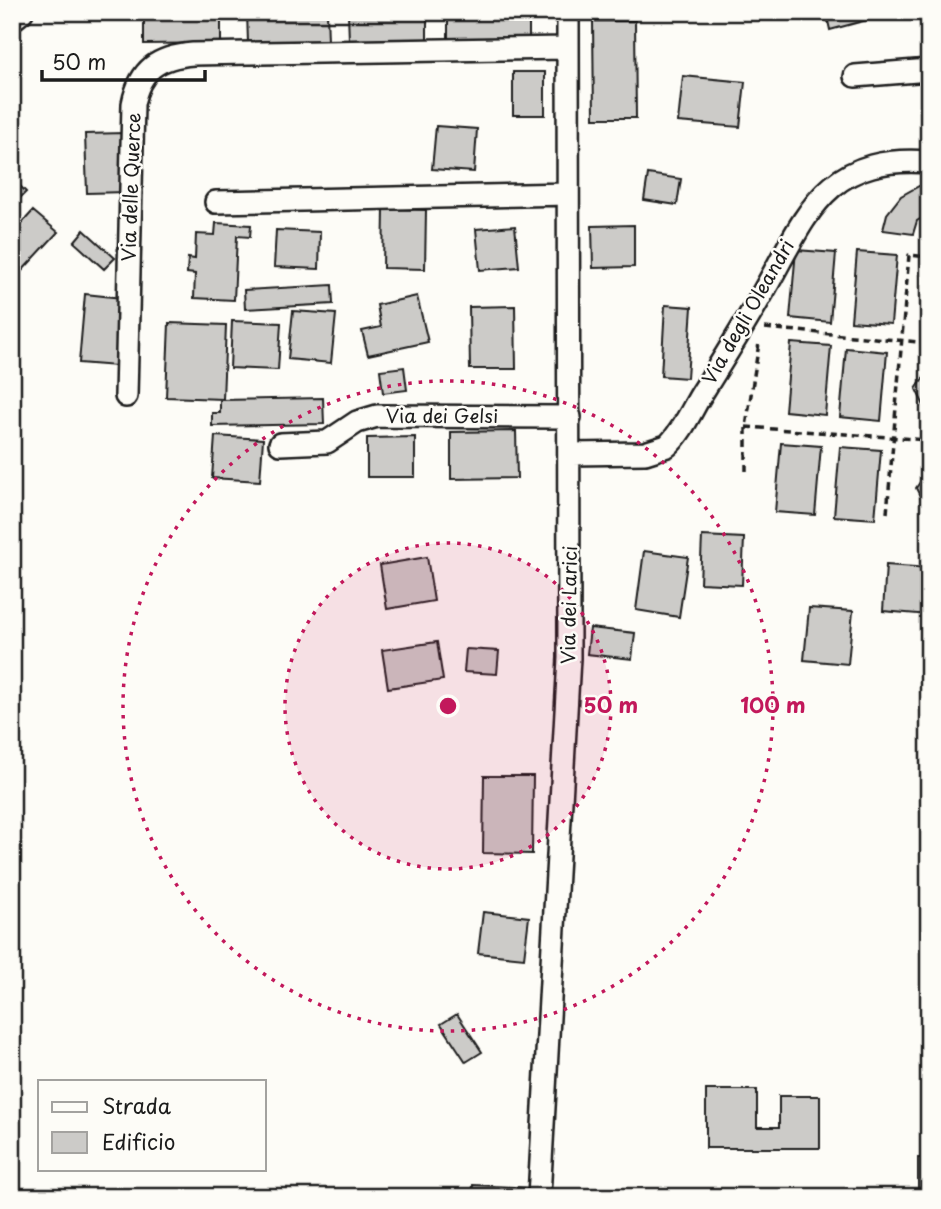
<svg xmlns="http://www.w3.org/2000/svg" width="941" height="1209" viewBox="0 0 941 1209" font-family="'Playpen Sans',sans-serif">
	<rect width="100%" height="100%" fill="#fdfcf7"/>
	<filter id="ink" filterUnits="userSpaceOnUse"><feTurbulence type="fractalNoise" baseFrequency=".0143" numOctaves="2"/><feDisplacementMap in="SourceGraphic" scale="14" xChannelSelector="R" yChannelSelector="G"/><feConvolveMatrix kernelMatrix="1 2 1 2 8 2 1 2 1" color-interpolation-filters="sRGB"/></filter>
	<g filter="url(#ink)">
		<path fill="#cccbc8" stroke="#1c1c1c" stroke-width="2" d="M144,12h77v31l-77,1z
			M247,12h80l1,30 -80,1z
			M348,12h79v27l-78,2z
			M448,12h81v27h-81z
			M712,12h37v6z
			M826,12h50l2,5 -48,13z
			M593,21h42l1,97h-42z
			M513,72h32v43h-32z
			M683,76l62,6 -5,45 -62,-5z
			M436,126l41,3 -3,43 -42,-3z
			M124,133l2,59 -39,1 -2,-59z
			M648,174l33,5 -4,26 -33,-5z
			M12,178l14,14 -14,14z
			M929,185v29l-12,7 -4,13 -30,-4 4,-16 14,-18 18,-10z
			M384,209l42,1 -1,59 -42,-1z
			M33,211l25,21 -38,41 -8,-7v-32z
			M216,223l35,2 -1,12 -13,-1 -3,64 -40,-2 1,-24 -8,-1 1,-15 7,1 1,-25 19,1z
			M634,225v42l-41,1 -1,-42z
			M515,226l4,41 -39,3 -4,-41z
			M84,230l31,28 -11,11 -30,-27z
			M276,230l44,2 -1,37 -45,-2z
			M796,250l40,3 -6,69 -40,-4z
			M857,252l40,3 -6,69 -40,-3z
			M332,285l1,19 -88,5 -1,-19z
			M85,294l37,4 -6,68 -37,-3z
			M417,296l11,46 -60,13 -6,-24 19,-4 -4,-22z
			M665,305l27,2 -5,71 -26,-2z
			M515,306l1,63h-46l-1,-62z
			M293,311l43,3 -5,49 -43,-4z
			M232,321l49,2 -3,47 -48,-2z
			M169,323l57,2 -3,74 -57,-2z
			M791,343l40,3 -6,69 -40,-4z
			M846,348l41,4 -6,69 -41,-4z
			M404,367l3,23 -24,3 -3,-23z
			M929,370v40h-3l-10,-21z
			M323,398l1,26 -112,2v-13h8v-13z
			M516,431l1,47 -66,1v-47z
			M215,436l48,3 -3,42 -48,-3z
			M415,437v40h-48v-39z
			M781,443l40,3 -6,69 -40,-3z
			M840,447l41,3 -6,69 -41,-3z
			M929,469v40l-3,-1 -10,-20z
			M702,536l42,2 -2,47 -42,-2z
			M644,551l44,6 -9,60 -43,-7z
			M427,557l7,44 -47,8 -7,-44z
			M886,565l43,3v47l-46,-4z
			M809,608l44,3 -5,53 -44,-4z
			M590,628l45,5 -3,26 -45,-5z
			M437,642l6,38 -55,8 -6,-38z
			M466,649l33,2 -2,23 -33,-2z
			M484,776h49l-1,78 -49,-1z
			M483,912l46,5 -5,41 -46,-5z
			M457,1014l25,38 -16,10 -25,-38z
			M706,1090h51v37h22v-31h41v52h-114z
			M918,1158h11v39h-11z
			M473,1185l59,3 -1,9h-59z"/>
		<g fill="none" stroke-linecap="round" stroke-linejoin="round">
			<defs>
				<path id="street" d="M12,20l10,-8
					M855,76l74,-6
					M216,202l352,-8
					M126,396l7,-292c7,-35 25,-47 60,-50l375,-6
					M280,444l47,-2 30,-20 20,-6 193,1
					M571,454l74,-1 22,-7c15,-13 25,-37 35,-53 22,-35 44,-70 64,-106 42,-75 61,-133 163,-125
					M539,1197l30,-539 -1,-646"/>
			</defs>
			<use href="#street" stroke="#1c1c1c" stroke-width="26"/>
			<path stroke="#1c1c1c" stroke-width="3.5" stroke-dasharray="7 5" stroke-linecap="butt" d="M765,328l164,15
				M746,427l183,13
				M746,471v-44l13,-84
				M887,513l22,-258 20,2"/>
			<use href="#street" stroke="#fdfcf7" stroke-width="21"/>
		</g>
	</g>
	<circle cx="448" cy="706" r="163" fill="#c2185b" fill-opacity=".12"/>
	<g fill="none" stroke="#c2185b" stroke-width="3.5" stroke-dasharray="3.5 7">
		<circle cx="448" cy="706" r="163"/>
		<circle cx="448" cy="706" r="325"/>
	</g>
	<g text-anchor="middle" stroke-width="5" stroke-linejoin="round" paint-order="stroke">
		<g font-size="19" fill="#1c1c1c" stroke="#fdfcf7">
			<text transform="translate(131 187) rotate(-88)" y="7">Via delle Querce</text>
			<text transform="translate(748 312) rotate(-60)" y="7">Via degli Oleandri</text>
			<text x="442" y="423">Via dei Gelsi</text>
			<text transform="translate(569 605) rotate(-89)" y="7">Via dei Larici</text>
		</g>
	</g>
	<circle cx="448" cy="706" r="10" fill="#c2185b" stroke="#fdfcf7" stroke-width="3.5"/>
	<g font-size="21" text-anchor="middle" font-weight="bold" fill="#c2185b" stroke="#fdfcf7" stroke-width="5" stroke-linejoin="round" paint-order="stroke">
		<text x="611" y="713">50 m</text>
		<text x="773" y="713">100 m</text>
	</g>
	<rect width="941" height="1209" fill="none" stroke="#fdfcf7" stroke-width="42"/>
	<rect x="21" y="21" width="899" height="1167" fill="none" stroke="#1c1c1c" stroke-width="2.5" filter="url(#ink)"/>
	<rect x="38" y="1080" width="228" height="91" fill="#fdfcf7" stroke="#a3a29f" stroke-width="2"/>
	<rect x="52" y="1102" width="35" height="10" fill="#fdfcf7" stroke="#a3a29f" stroke-width="2"/>
	<text x="102" y="1114" font-size="21" fill="#1c1c1c">Strada</text>
	<rect x="52" y="1132" width="35" height="21" fill="#cccbc8" stroke="#a3a29f" stroke-width="2"/>
	<text x="102" y="1150" font-size="21" fill="#1c1c1c">Edificio</text>
	<path d="M42 70v10h163v-10" fill="none" stroke="#1c1c1c" stroke-width="3.5"/>
	<text x="52" y="70" font-size="21" fill="#1c1c1c" stroke="#fdfcf7" stroke-width="5" paint-order="stroke">50 m</text>
</svg>
